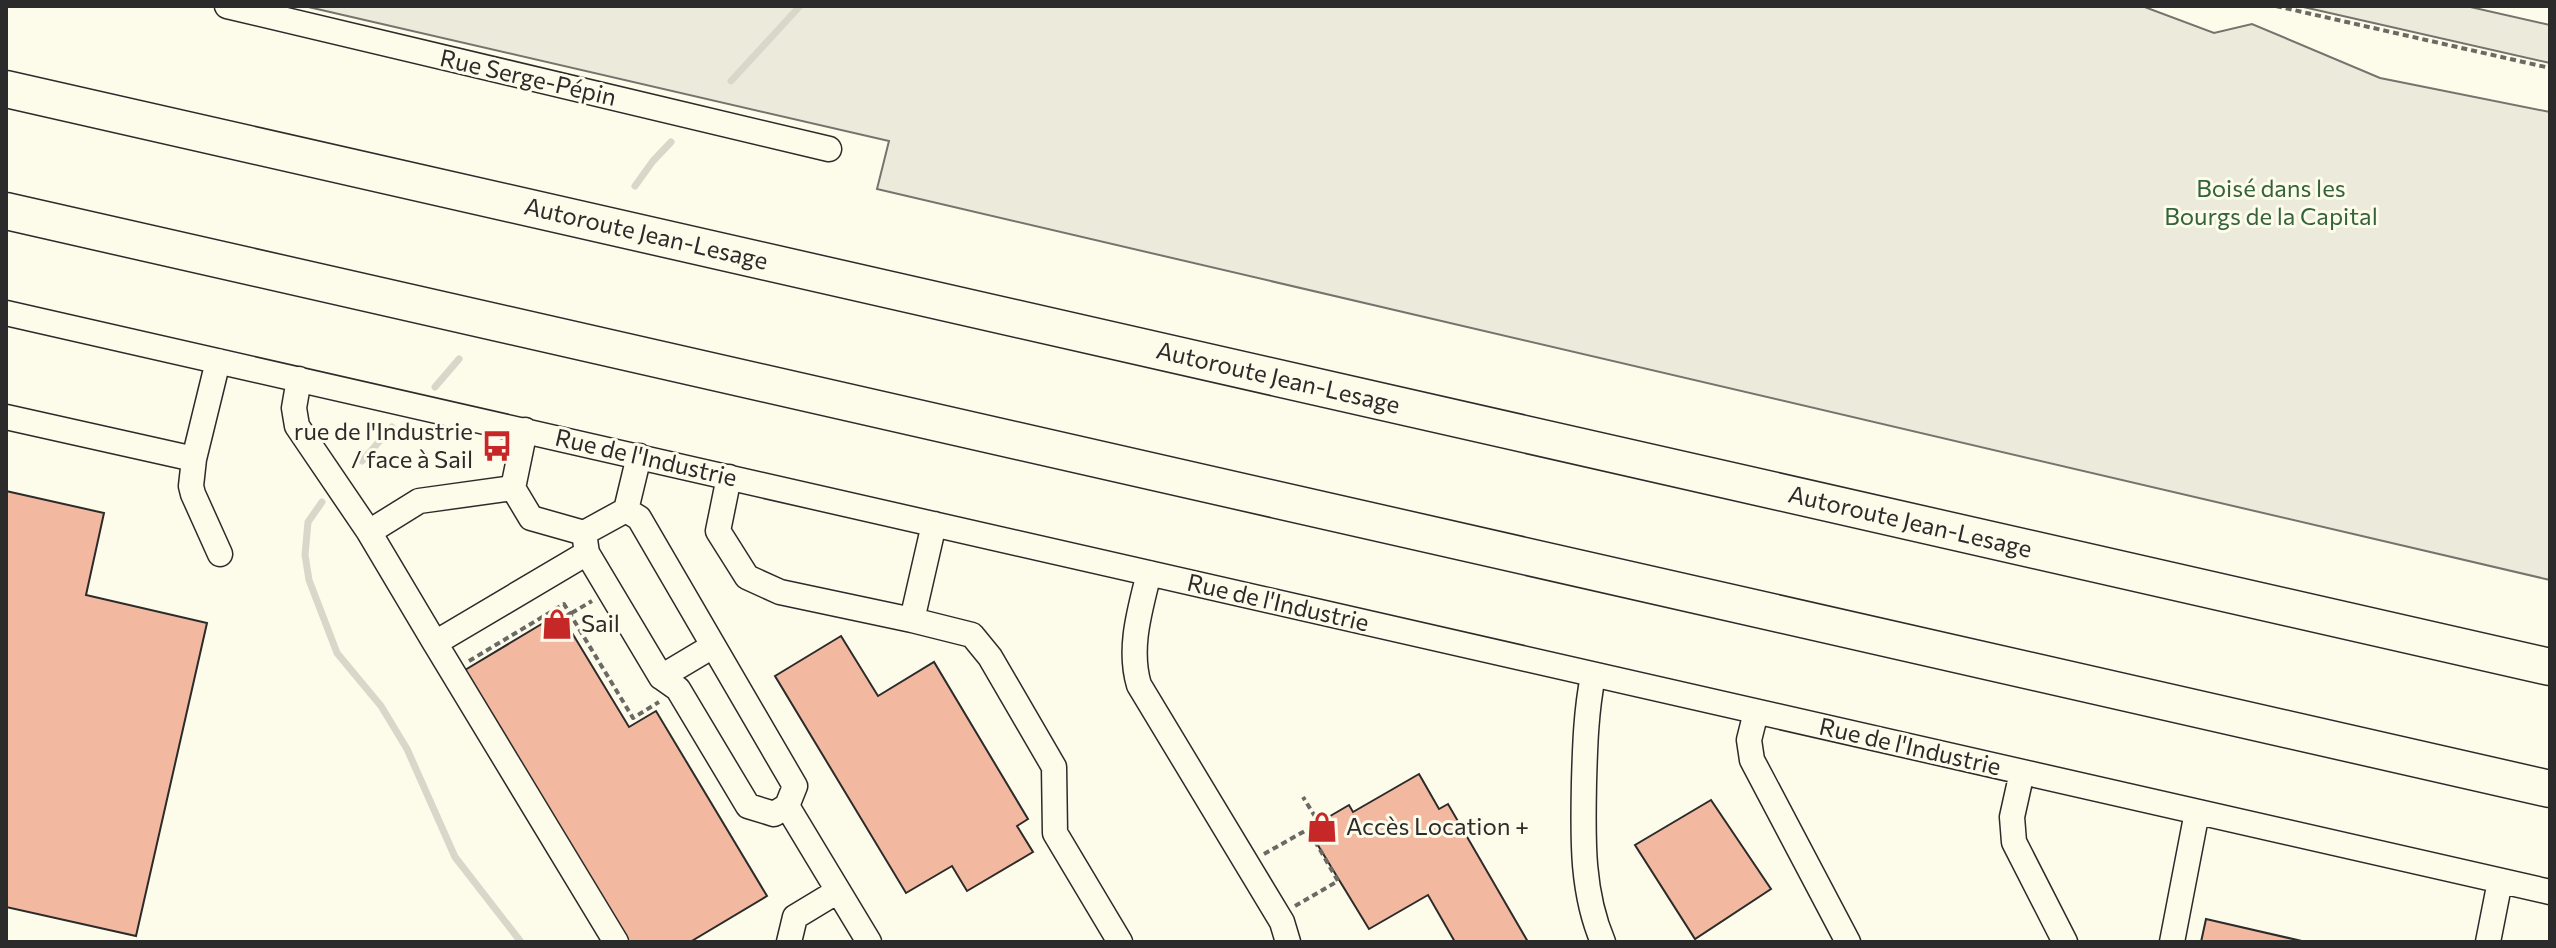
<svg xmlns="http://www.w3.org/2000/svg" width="2556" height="948" viewBox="0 0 2556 948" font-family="Commissioner,sans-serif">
	<rect width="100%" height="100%" fill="#fdfbea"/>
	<path fill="#ecebdb" stroke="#74746e" stroke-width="2" d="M304,6h1838l72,27 38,-9 128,54 170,34v468l-1673,-391 12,-48z
		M2299,6h167l84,19v38z"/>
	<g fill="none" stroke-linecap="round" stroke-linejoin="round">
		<path stroke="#d8d7c9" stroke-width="7" d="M731,81l69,-75
			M635,186l18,-25 18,-19
			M435,387l24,-28
			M362,461l30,-34
			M322,502l-14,20 -3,33 4,25 28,73 44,53 26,43 48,108 66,85"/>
	</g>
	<path fill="#f2b8a0" stroke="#2b2b2b" stroke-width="2" d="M6,491l98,22 -18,82 121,28 -71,313 -130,-29z
		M560,613l69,114 27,-16 111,185 -77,46h-62l-163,-272z
		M841,636l37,60 56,-34 94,157 -11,7 16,26 -66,39 -15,-25 -46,27 -131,-217z
		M1419,774l20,35 9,-5 80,138h-73l-27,-47 -59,34 -61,-100 41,-24 4,7z
		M1711,800l60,89 -76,50 -60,-94z
		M2206,919l100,23h-105z"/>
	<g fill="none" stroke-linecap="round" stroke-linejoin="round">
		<defs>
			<path id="minor" d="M227,6l602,143
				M6,313l2544,579
				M299,379l-5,29 3,18 72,106 50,-31 94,-13
				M6,417l188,42 24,-98
				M525,430l-12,58 18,30 53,15 42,-23 13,-54
				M194,459l-3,27 2,8 27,60
				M729,477l-11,54 29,46 33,15 132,28 22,-96
				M369,532l66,111 152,-90
				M584,533l3,20 74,124 17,12 70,117 26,8 13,-8 8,-20 -156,-268 -13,-8
				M1149,573c-9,37 -21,75 -10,112l143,237 6,20
				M912,620l60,15 18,22 64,110 1,66 65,109
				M435,643l181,299
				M1593,676c-7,35 -8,70 -9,106 -1,54 -3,109 19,160
				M661,677l52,-31
				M1756,712l-7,28 3,20 96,182
				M2022,772l-10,45 2,25 51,100
				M787,806l82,136
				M789,942l6,-25 43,-26
				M2172,942l25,-130
				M2488,942l12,-61"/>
			<path id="highway" d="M6,89l2544,578
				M6,211l2544,578"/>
		</defs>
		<use href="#minor" stroke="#2b2b2b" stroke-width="27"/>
		<use href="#highway" stroke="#2b2b2b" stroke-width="39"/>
		<path stroke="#6a6964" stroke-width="4" stroke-dasharray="6 4" stroke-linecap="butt" d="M2276,6l274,62
			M563,618l29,-17
			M469,661l95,-57 69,114 26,-16
			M1264,854l55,-31 -16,-26
			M1295,906l43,-25 -30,-52"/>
		<use href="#minor" stroke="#fdfbea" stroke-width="24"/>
		<use href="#highway" stroke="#fdfbea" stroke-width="36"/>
	</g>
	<defs>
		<symbol id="bus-bare" viewBox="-9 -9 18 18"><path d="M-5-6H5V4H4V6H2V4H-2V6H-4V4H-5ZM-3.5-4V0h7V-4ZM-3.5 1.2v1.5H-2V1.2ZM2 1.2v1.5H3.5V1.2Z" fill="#c62828" stroke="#fdfbea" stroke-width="2.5" paint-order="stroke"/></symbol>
		<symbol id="shop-bare" viewBox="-9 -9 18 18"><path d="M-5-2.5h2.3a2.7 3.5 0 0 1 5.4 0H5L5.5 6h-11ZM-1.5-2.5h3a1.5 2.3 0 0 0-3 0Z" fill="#c62828" stroke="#fdfbea" stroke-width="2.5" paint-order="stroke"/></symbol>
	</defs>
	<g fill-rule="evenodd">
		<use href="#bus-bare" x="475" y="424" width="44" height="44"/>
		<use href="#shop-bare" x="535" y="602" width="44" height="44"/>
		<use href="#shop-bare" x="1300" y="805" width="44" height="44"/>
	</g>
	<g text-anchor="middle" stroke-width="6" stroke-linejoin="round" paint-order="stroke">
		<g font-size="24" fill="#2b2b2b" stroke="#fdfbea">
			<text transform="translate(528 78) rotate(13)" y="8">Rue Serge-Pépin</text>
			<text transform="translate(646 234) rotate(13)" y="8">Autoroute Jean-Lesage</text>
			<text transform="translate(1278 378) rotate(13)" y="8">Autoroute Jean-Lesage</text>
			<text transform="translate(646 458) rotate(13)" y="8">Rue de l'Industrie</text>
			<text transform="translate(1910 522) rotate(13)" y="8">Autoroute Jean-Lesage</text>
			<text transform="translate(1278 603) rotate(13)" y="8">Rue de l'Industrie</text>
			<text transform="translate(1910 747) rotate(13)" y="8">Rue de l'Industrie</text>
		</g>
		<g font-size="24" fill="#34623c" stroke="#fdfbea">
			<text x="2271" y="197">Boisé dans les<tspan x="2271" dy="28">Bourgs de la Capital</tspan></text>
		</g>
		<g font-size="24" fill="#2b2b2b" stroke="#fdfbea" text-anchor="start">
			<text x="473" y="440" text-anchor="end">rue de l'Industrie<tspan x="473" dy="28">/ face à Sail</tspan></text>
			<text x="581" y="632">Sail</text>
			<text x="1346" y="835">Accès Location +</text>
		</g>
	</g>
	<rect width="2556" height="948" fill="none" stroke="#2b2b2b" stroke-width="16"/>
</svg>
